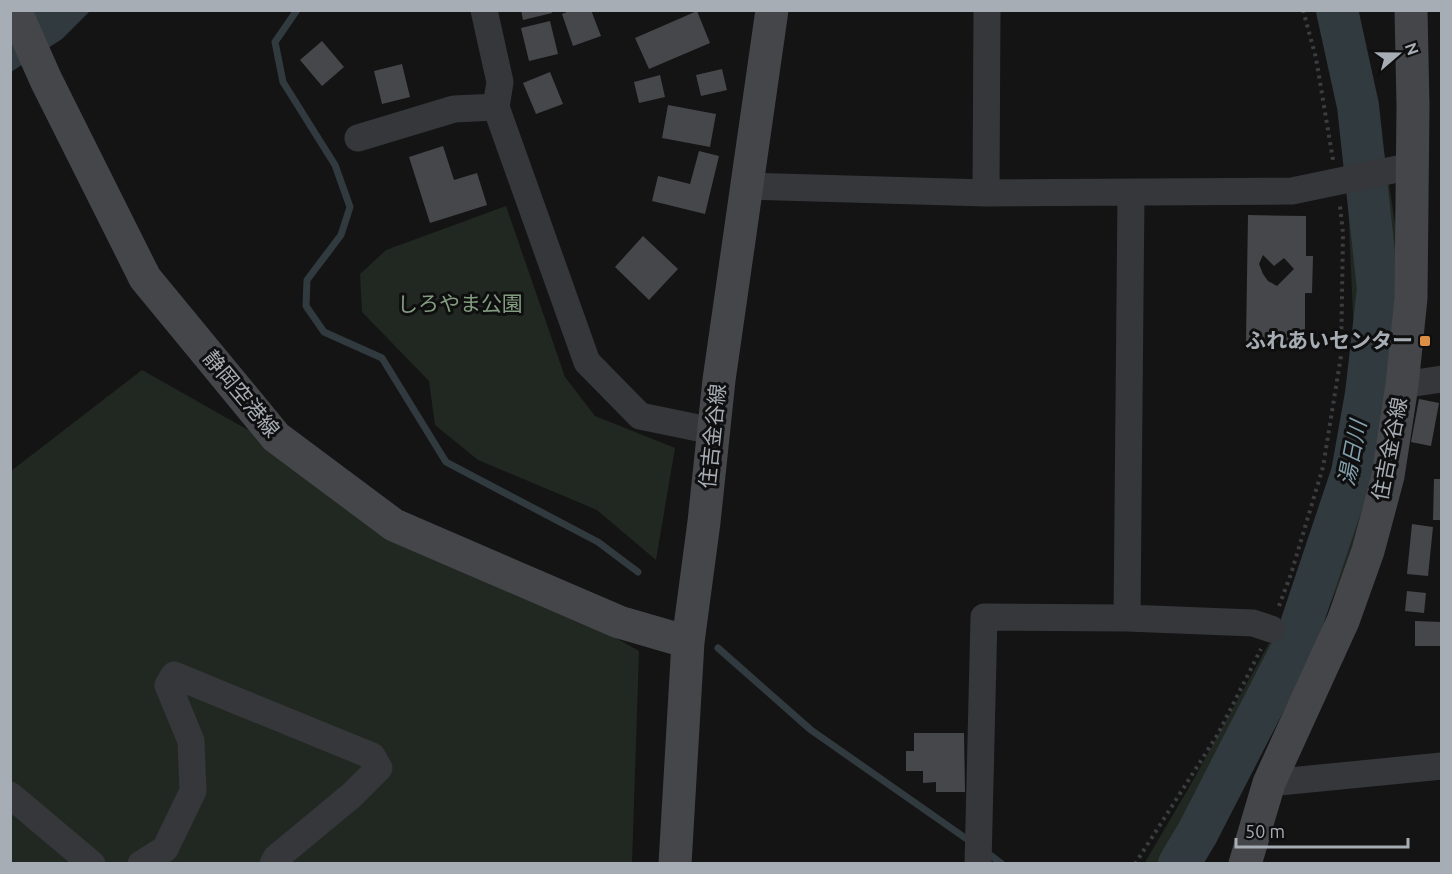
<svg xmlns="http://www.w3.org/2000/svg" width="1452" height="874" viewBox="0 0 1452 874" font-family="Ubuntu,'Noto Sans JP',sans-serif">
	<rect width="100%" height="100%" fill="#141415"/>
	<path fill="#212821" d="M1322,11h30l27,109 22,141 -9,130 -27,140 -77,161 -100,171 -44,1 47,-80 93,-168 49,-131 22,-125 -9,-204z
		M506,206l59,171 30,39 80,32 -19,112 -59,-50 -119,-50 -43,-35 -6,-44 -67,-69 -2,-38 26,-24z
		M142,370l497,281 -7,212 -621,1v-393z"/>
	<path fill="#313a3e" d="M11,11h79l-28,28 -51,33z"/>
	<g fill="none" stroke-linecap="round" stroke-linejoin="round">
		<path stroke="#313a3e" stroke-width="7" d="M297,10l-22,32 8,40 52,83 15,42 -9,28 -34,45 -1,26 18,26 58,26 64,104 152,80 40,30
			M718,648l93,82 160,112
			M985,851l17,13"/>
		<path stroke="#313a3e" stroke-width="42" d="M1179,864l19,-32 97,-189 57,-170 14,-79 12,-105 -20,-183 -21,-96"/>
	</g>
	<path fill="#46474a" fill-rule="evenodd" d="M521,10h30l1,3 -29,7z
		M572,10h19l10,26 -28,10 -11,-32z
		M697,11l13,32 -61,26 -14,-31z
		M550,21l8,33 -29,7 -8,-33z
		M322,41l22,26 -22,19 -22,-26z
		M402,64l8,33 -28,7 -8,-33z
		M722,69l5,21 -26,6 -5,-21z
		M550,72l13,32 -27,10 -13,-31z
		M660,75l5,22 -26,6 -5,-21z
		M668,105l48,9 -6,33 -48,-9z
		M443,146l11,34 23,-7 10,32 -57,18 -21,-66z
		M699,151l20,5 -14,58 -53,-13 6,-25 32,8z
		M1248,215l58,1v40h7l-1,37h-7v50l-59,-2zM1263,255l11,11 10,-8 10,11 -17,17 -9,-5 -5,-7 -4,-10z
		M643,236l35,33 -29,31 -34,-33z
		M1419,399l20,4 -8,43 -20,-4z
		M1434,479h8v41h-9z
		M1412,524l21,3 -5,49 -21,-2z
		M1407,591l19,2 -2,20 -19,-2z
		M1415,621l27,1v24h-27z
		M914,733h50l1,59h-29v-10l-13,1v-12h-17v-20h8z"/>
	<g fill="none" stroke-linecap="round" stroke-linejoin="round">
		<path stroke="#3b3e41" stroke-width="4" stroke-dasharray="3 4.5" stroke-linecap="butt" d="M1303,10l13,48 17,102
			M1279,606l12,-32 32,-107 18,-111 2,-123 -3,-27
			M1135,864l83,-130 43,-85"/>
		<path stroke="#35373a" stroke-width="27" d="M484,10l16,72 -4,25
			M358,138l96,-29 42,-2 91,255 53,54 73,15
			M747,186l239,7 306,-2 120,-25
			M986,193l1,-183
			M1402,385l40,-6
			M1127,618l126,5 18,6
			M1269,783l173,-17
			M10,795l82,69
			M141,864l24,-15 28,-58 -2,-50 -23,-56 6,-10 198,81 7,12 -27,27 -76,63 -3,6
			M978,864l6,-247 143,1 4,-425"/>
		<path stroke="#44464a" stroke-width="33" d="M15,10l31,70 99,198 131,159 118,88 225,97 69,20
			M675,864l13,-222 16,-120 15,-142 53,-370
			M1245,864l24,-81 74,-162 25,-70 20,-75 14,-91 9,-87 2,-192 -2,-96"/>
	</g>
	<rect fill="#dc9045" stroke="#0f0f10" stroke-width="2" x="1419" y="335" width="12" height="12" rx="3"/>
	<g text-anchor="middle" stroke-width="6" stroke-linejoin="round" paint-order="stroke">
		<g font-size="21" fill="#839d80" stroke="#0f0f10">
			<text x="460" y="311">しろやま公園</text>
		</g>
		<g font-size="21" font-weight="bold" fill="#a7adb4" stroke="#0f0f10" text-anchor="end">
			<text x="1413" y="348">ふれあいセンター</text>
		</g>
		<g font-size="21" fill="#a7adb4" stroke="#0f0f10">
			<text transform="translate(241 394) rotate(50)" y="7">静岡空港線</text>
			<text transform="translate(713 436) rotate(-84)" y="7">住吉金谷線</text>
			<text transform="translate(1390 449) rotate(-79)" y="7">住吉金谷線</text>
		</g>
		<g font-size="22" font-style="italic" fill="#829fab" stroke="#0f0f10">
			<text transform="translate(1352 453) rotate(-79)" y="8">湯日川</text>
		</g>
	</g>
	<rect width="1452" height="874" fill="none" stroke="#a7adb4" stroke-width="24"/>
	<g transform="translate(1398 54) rotate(70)" stroke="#0f0f10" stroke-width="4.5" paint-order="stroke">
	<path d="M0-4.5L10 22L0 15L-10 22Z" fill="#a7adb4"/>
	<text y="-9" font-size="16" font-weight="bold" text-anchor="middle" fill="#a7adb4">N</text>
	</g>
	<path d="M1236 838v9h172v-9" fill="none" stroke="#a7adb4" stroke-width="3"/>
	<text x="1245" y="838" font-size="18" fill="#a7adb4" stroke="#0f0f10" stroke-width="4.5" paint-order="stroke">50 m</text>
</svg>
